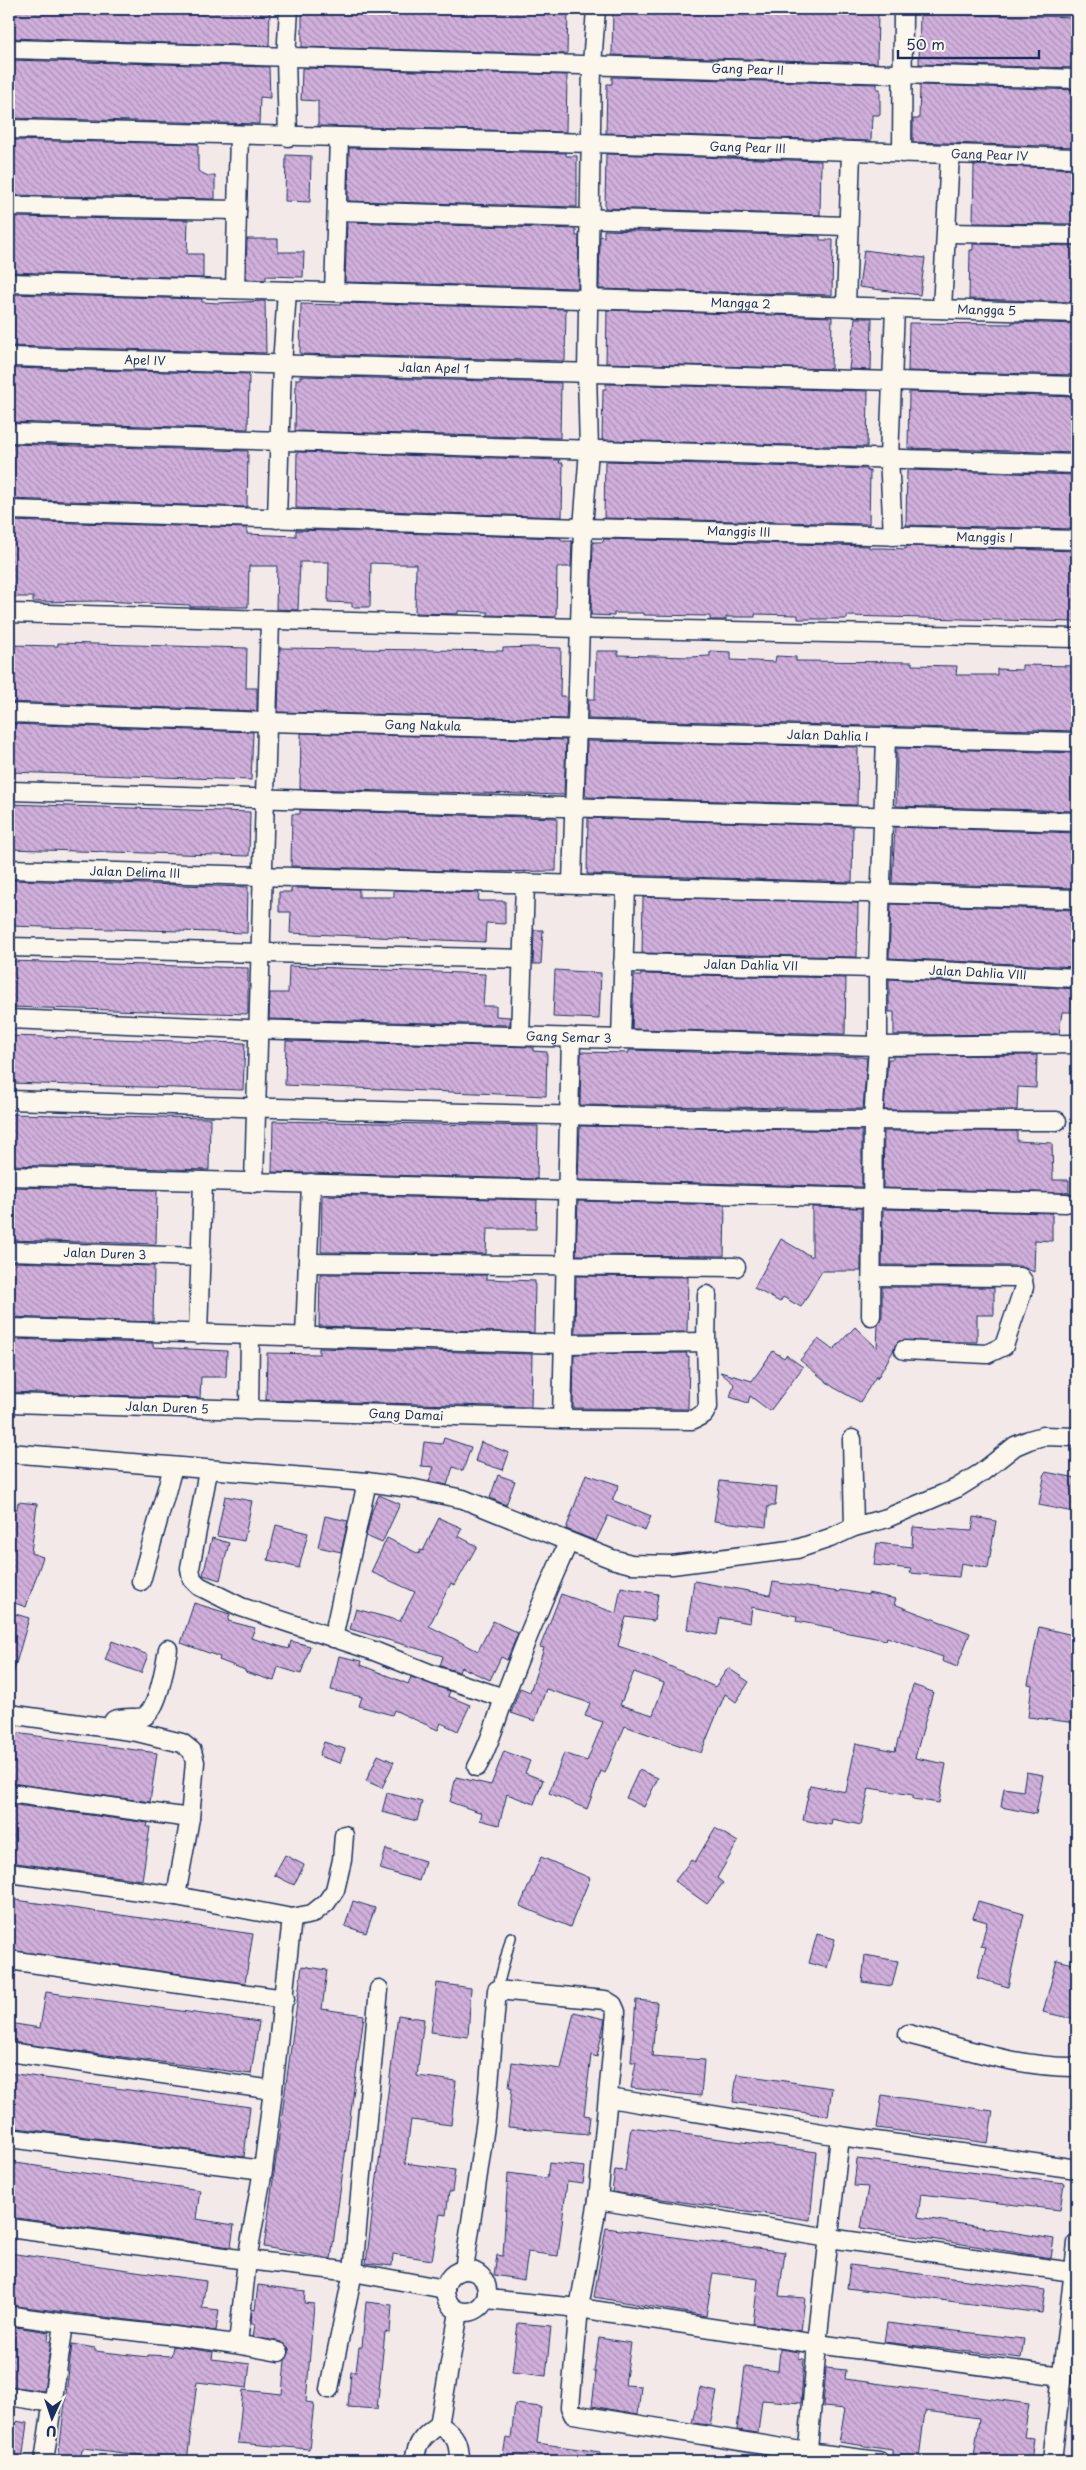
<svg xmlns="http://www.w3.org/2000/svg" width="1086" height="2470" viewBox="0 0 1086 2470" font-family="'Playpen Sans',sans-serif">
	<defs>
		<pattern id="building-back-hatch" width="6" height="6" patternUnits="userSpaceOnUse" patternTransform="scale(1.25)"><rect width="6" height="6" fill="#d1b0dc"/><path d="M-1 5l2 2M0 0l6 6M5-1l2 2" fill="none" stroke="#a990b6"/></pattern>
	</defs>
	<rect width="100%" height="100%" fill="#f3e9e9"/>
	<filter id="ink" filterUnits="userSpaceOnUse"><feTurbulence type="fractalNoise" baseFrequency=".02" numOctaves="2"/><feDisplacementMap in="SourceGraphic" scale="10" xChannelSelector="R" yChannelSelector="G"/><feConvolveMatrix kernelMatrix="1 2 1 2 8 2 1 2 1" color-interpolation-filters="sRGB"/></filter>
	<g filter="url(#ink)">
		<path fill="url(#building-back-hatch)" stroke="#1b2f5e" fill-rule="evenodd" d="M9,9h261l-1,37 -260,-8z
			M302,9h266l-1,45 -265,-7z
			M613,9l265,3 -1,51 -265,-8z
			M920,14l157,3v51l-158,-4z
			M9,60l260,7 1,31 -10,-1 -1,27 -250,-6z
			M302,68l265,7 -1,57 -248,-6v-25l-17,-1z
			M612,77l265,7v5h3v26h-8l-1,26 -265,-8 1,-49h5z
			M920,85l157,5v57l-164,-5v-23h6z
			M9,140l189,4v27l10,5h7v23l-206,-4z
			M349,148l217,5v3h11v51l-229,-6z
			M606,154l215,7 -1,54 -215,-7z
			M286,155l25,1 -1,46 -25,-1z
			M974,165l103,4v55l-104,-1z
			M9,217l179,3 -1,34h16v24l-194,-6z
			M347,222l229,7v7h3l-1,52 -233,-6z
			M604,230l216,6v4h13l-1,55 -233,-6 1,-53 4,1z
			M247,239h31v13h26l-1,25 -37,-1v4l-20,-1z
			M973,244l104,2v56l-108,-3 1,-49h3z
			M864,250l61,8 -5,37 -61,-8z
			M9,294l193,5v3l16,1 47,-2 1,52 -257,-7z
			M341,303l225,6 -1,52 -265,-7 1,-50 40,1z
			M607,310l225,7 -1,52 -225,-6z
			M855,318h17l-1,52 -22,-1z
			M1012,322l65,2v51l-169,-4 1,-48 103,1z
			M9,368l240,6 -1,55 -239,-7z
			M300,376l261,7 -1,55 -265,-7 1,-52h4z
			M606,384l262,7 -1,56 -265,-7 1,-51h3z
			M909,392l168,5v56l-169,-5z
			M9,444l239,7 -1,56 -238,-8z
			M297,452l263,8 -1,3h4l-1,54 -266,-9z
			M605,461l262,8v2h3l-1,53 -265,-6z
			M907,470l170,5v54l-171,-4z
			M9,521l238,7v6l49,2v-6l265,8v3h11l-1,26h-14l-1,50 -68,-2v-3l-30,-1v3l-43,-1 1,-49h-19l-26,-1 -1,44h-18v-4l-24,-1 1,-40h-29l-2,48 -22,-1 1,-43h-28l-1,41h-58v-2l-91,-4 -66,1v-5h-24z
			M604,539l265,7v2h16l21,1v-3l171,5v71l-230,-6v3h-49v-4l-43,-1v3h-29v3h-16v-4l-66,-1v-2h-30v3l-23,-1 2,-73h10z
			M58,643l189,5 -1,40h11v23l-248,-9v-57l49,1z
			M532,647l29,1 -1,48h5l2,3 -1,20 -288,-7 2,-64 223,3v-3z
			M596,651h22v4l71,2 21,-1v-5l21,1v8l44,2 1,-6 20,1v4l116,1v3l45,1 -1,9h41v-6l25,1v-5l55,1v65l-489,-12v-20h7z
			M9,724l244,8 -2,48 -242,-8z
			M301,733l265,7 -2,55 -264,-6z
			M587,741l271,6 -1,58 -269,-8 -3,-2z
			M897,748l180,5v58l-181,-5z
			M9,804l241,8 -1,44 -240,-7z
			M300,810l257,8 -1,53 -77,1 -188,-6 1,-52h8z
			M588,818l265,8 -1,56 -265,-8z
			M895,827l182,6v55l-185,-5z
			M9,880l239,7 -1,46 -238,-7z
			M291,888l68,1v8h35v-7l85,3 -1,8h27v23l-19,-1 -1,19 -195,-9 1,-21h-12v-20h12z
			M643,897l215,6 -1,54 -215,-4z
			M891,904l186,6v57l-188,-9z
			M534,930h9l-2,34h-8z
			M9,961l239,7v46l-239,-7z
			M289,966l196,8 -2,32h13v10l14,1v8l-241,-6 1,-26h18z
			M555,970l46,3 -2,46 -46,-2z
			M641,974l205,4 -1,56 -213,-5 2,-53h7z
			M889,979l188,10 -1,23h-14l-3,22 -165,1v-23h-5z
			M9,1036l236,7 -2,47 -234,-7z
			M286,1041l247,6v4l14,1 -1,44 -261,-11z
			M629,1050l233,7 5,1 -4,51 -283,-4 1,-53 48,1z
			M1037,1055l-1,33 -18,-1 -1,23h-133l4,-51h5v-3z
			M9,1114l201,4 -1,52 -200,-5z
			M273,1121l265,5 -1,53 -265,-7z
			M580,1126l282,5v56l-284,-7z
			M884,1131h133v10l35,2 1,37h16v13l-186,-5z
			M9,1187l148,3 -1,54 -147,-4z
			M322,1195l215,5 -1,29h-49l-1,25 -165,-2z
			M578,1201l147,4 -1,51 -148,-1z
			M812,1207l49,1v63h-39l-21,36 -18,-10 -3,5 -26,-14 27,-49 31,18z
			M883,1209l169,4v28l-17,-1 -1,32 -14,-6 -138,-1z
			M9,1262l145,4 -1,56 -144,-5z
			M320,1274l166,1v4l49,2 -1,52 -215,-7z
			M576,1276l112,1 -1,55 -112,1z
			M882,1287h112v28h-17v27l-78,-1 -22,38v-4l-17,27 -27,-15 -33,-27 18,-21 15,11 22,-23 22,21 1,-24 4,-8z
			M9,1339l144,4v4l74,4 -1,26h-25l-1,21 -191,-6z
			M319,1348l213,6 -1,53 -265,-7 1,-47 52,1z
			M773,1351l11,7 2,-3 17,12 -33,44 -20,-15 -2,7 -18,-6 4,-13 -14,-12 32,9z
			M687,1353l-1,3h3l-1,53 -115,-1 1,-54z
			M444,1438l27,9 -8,24 -10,-4 -6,18 -18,-4 5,-14 -13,-1 3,-24 18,2z
			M481,1442l28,11 -6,17 -28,-9z
			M1045,1472l32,6v17l-4,17 -34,-7z
			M586,1474l33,11 -7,15 39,16 -6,15 -37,-15 -12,25 -30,-12z
			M498,1475l17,6 -9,24 -16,-7z
			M720,1481l57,6 -2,19h-7l-2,21 -52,-6z
			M379,1495l21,9 -18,39 -16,-7 6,-25z
			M225,1496l27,5 -8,40 -27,-5z
			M18,1502l19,2 -6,49 12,4 -17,50 -17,-6v-93l8,1z
			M325,1516l23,5 -7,31 -23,-5z
			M974,1517l22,4 -8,47 -27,-5 -2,14 -49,-4 1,-4 -37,-4 3,-22 35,4 1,-20 59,4z
			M439,1518l23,10 -4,8 19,10 -22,39 -4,-2 -22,43 49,25 15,-30 25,12 -11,27 -6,-3 -11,23 -29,-13 -2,5 -19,-6 3,-10 -93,-27 6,-20 44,12 15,-29 -44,-20 16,-34 32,16 1,-4 3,1z
			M276,1525l32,8 -9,35 -31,-8z
			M212,1538l17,5 -9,37 -17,-5z
			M694,1581l76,14 3,-13 66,10 1,-2 28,5v-2l28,6 -2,5 76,29 -13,34 -15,-6 1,-4 -56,-20 -1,3 -53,-10v-2l-37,-7 1,-5 -45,-9 -2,16 -30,-5 -3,17 -30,-6z
			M621,1587l37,7 -4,27 -28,-4 -8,29 30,10 67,31 13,-19 21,14 -13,20 -11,-8 -24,59 -76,-27 -20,47 -4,-2 -14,38 -38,-16 15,-40 23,8 16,-39 -18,-6 5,-13 -44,-14 -11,32 -24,-8 9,-25 10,4 14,-44 -4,-1 21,-53 55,19zM634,1672l30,11 -11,32 -33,-10z
			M194,1603l36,11 -2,7 27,7 -4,10 38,11 2,-8 19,5 -9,28 -23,-7 -4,14 -29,-9v-2l-26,-10 1,-3 -39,-14z
			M12,1613l17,5 -16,56 -4,-1v-50z
			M1039,1627l38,9v87l-49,-6 4,-32 -4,-1z
			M112,1641l36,14 -7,18 -36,-13z
			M339,1656l23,5 -1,4 47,19 3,-7 39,14 -2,5 22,9 -12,26 -17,-8 -3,7 -44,-20 -2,5 -33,-9 3,-9 -31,-7z
			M913,1685l20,7 -18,66 31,6 -7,39 -26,-4v-4l-44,-7 -8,37 -29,-6 -1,6 -28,-5 7,-35 36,7 10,-49 39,8z
			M9,1732l148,21 -7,49 -141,-19z
			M324,1742l21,7 -5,14 -21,-7z
			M504,1751l26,10 -5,12 18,7 -9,24 -27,-10 -8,31 -19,-5 2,-7 -32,-11 6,-25 35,8z
			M378,1755l16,7 -12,26 -16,-7z
			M639,1770l19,8 -14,29 -18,-9z
			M1026,1772l17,3 -7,39 -35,-7 3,-19 19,3z
			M387,1793l35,9 -5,19 -35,-9z
			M9,1804l139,19 -1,4h3l-8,53 -133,-18z
			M715,1828l23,14 -21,36 6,5 -16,21 -32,-23 16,-21 4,2z
			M386,1849l39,12 -6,20 -39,-12z
			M285,1855l19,10 -10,20 -20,-10z
			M541,1857l49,21 -20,49 -50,-21z
			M9,1899l244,35 -8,49 -236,-33z
			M353,1901l22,7 -9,25 -21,-7z
			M978,1901l46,13 -16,73 -31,-9 9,-31 -5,-1 6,-24 -14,-4z
			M817,1934l18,5 -8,29 -18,-5z
			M865,1955l33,6 -6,25 -30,-4z
			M1057,1960l20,5v55l-34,-8z
			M302,1966l25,4 -5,39 42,6 -33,244 -67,-12z
			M437,1983l34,5 -3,49 -37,-5z
			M46,1992l213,30 -8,52 -242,-32v-19l31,5z
			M636,2000l21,2 -5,54 52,4 -3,36 -70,-8 5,-26h-5z
			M574,2012l31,7 -8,38 -6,-2 -7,60 6,1 -2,18 -80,-7 4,-39 -3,-1 3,-25 49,7z
			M398,2015l26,4 -7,57 39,5 -5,44 -40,-5 -6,43 50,7 -3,22h-3l-3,23 -6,-1 -8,46 -39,-6 -1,12 -26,-3z
			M9,2073l241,34 -6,50 -235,-30z
			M737,2074l95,14 -4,28 -95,-14z
			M882,2095l111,16 -5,32 -111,-15z
			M631,2127l186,25 -7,68 -198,-28 3,-22 10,1z
			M857,2159l207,24 -4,27 -139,-16 -3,23 136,22 -3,19 -190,-30 7,-41 -14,-1z
			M9,2162l191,28 -4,29 38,6 -3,22 -222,-30z
			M549,2163l36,4 -2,17 -16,-2 -9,74 -30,-4 -4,28 -30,-5 3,-20 6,1 5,-83 39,5z
			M606,2228l179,24 -6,44 26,2 -4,33 -48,-7 5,-45 -45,-6 -7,43 -112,-19z
			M9,2253l197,28 -4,27 17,2 -3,21 -207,-26z
			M850,2265l195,25 -3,23 -195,-25z
			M258,2285l47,6 -1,12 10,1 -8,98 8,1 -5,46 -71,-6 5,-53 39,4 3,-34 4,-7v-5l-8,-6 -28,-5 2,-13h-4l1,-15 3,1z
			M366,2302l26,3 -2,28 -5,-1 -8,77 -29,-2 3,-35h5l3,-25h3z
			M518,2323l33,3 -5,50 -34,-4z
			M887,2323l137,16 -3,19 -137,-16z
			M9,2326l40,6 -1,9 3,1 -7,49 -35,-5z
			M599,2338l32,5 -6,42 16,1 -3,28 -46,-8 4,-34h-2z
			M72,2344l23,4v3l53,6v-2l23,1 2,-10 40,6 -1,7 38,5 -3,24 -50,-6 -10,79 -104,-13 -4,13h-21z
			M780,2349l19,3v6l5,1 -3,44 -39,-3 -4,33 -21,-3 8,-63 33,4z
			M826,2368l20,2 -1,9 184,25 -5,33 10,1 -3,23h-32l-25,-3 5,-40 -54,-7 -6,47 -27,-3v-5l-53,-8 6,-33 -22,-2z
			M700,2388l17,4 -7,33 -18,-2z
			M515,2404l26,3 -4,36 63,9 -1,9h-97l4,-23 5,1z
			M9,2420l18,3 -5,38h-13z"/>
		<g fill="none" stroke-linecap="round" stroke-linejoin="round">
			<defs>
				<path id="service" d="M497,1990l14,-53"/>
				<g id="minor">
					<path id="s1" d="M9,49l1068,30"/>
					<path id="s2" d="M9,129l583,14 485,15"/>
					<path d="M288,137l-2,-79 3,-49"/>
					<path d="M902,153l1,-144"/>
					<path d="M9,206l228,4"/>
					<path d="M337,211l510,15"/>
					<path d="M947,233l130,2"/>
					<path id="s3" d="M9,283l1068,30"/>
					<path d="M235,289l4,-154"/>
					<path d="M334,292l5,-154"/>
					<path d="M846,306l5,-154"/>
					<path d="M942,309l8,-155"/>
					<path id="s4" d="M9,357l1068,29"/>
					<path d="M9,433l1068,31"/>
					<path id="s5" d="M9,510l574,18 494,12"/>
					<path d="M277,519l5,-154 5,-74"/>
					<path d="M893,536l-4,-79 6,-149"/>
					<path d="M9,613l571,15 497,10"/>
					<path id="s6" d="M9,713l258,9 810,20"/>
					<path d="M9,791l1068,31"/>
					<path id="s7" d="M9,869l1068,30"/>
					<path d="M572,883l11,-355 6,-78 -2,-77 5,-308 4,-56"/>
					<path d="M9,947l513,12"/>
					<path id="s8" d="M623,963l255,5 199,10"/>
					<path id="s9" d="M9,1019l238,10 631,17 199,-2"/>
					<path d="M520,1036l5,-153"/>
					<path d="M621,1039l5,-153"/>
					<path d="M9,1100c349,11 699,21 1048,21"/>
					<path d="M9,1176l1057,27"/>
					<path d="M254,1183l16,-563"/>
					<path id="s10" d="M9,1251l192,6"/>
					<path d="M308,1263l428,4"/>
					<path d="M872,1276l148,1 3,4 1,6 -20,59 -17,8 -83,-4"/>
					<path d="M871,1316l2,-195 5,-75v-78l8,-230"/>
					<path d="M9,1328l555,16 142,-2 2,65 -4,7 -12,6 -130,-1 -553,-16"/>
					<path d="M198,1334l5,-153"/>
					<path d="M305,1337l6,-154"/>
					<path d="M706,1342l1,-47"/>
					<path d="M249,1411l1,-76"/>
					<path d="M562,1419l9,-382"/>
					<path d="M852,1439l2,88"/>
					<path d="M9,1453l358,29 43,6 53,11 149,60 19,5 41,1 125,-16 33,-11 24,-11 33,-9 70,-30 24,-15 34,-27 14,-6 14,-4 34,1"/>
					<path d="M208,1471l-18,97 2,11 7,7 42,21 133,44 60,24 70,23"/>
					<path d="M141,1581l32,-114"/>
					<path d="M333,1638l34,-156"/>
					<path d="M9,1714l128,18 45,11 10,8 3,11 -5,56 -14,78"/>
					<path d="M109,1728l5,-8c11,-4 24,0 31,-4 14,-9 20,-51 23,-67"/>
					<path d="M477,1767c15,-27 21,-54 32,-82 18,-48 38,-95 59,-142"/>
					<path d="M9,1793l181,25"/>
					<path d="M9,1873l167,23 116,22 20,-4 14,-11 9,-13 7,-30 2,-25"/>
					<path d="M9,1960l276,39"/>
					<path d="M908,2034c55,14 112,34 169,33"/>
					<path d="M9,2052l264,38"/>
					<path d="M609,2098l231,38 237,33"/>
					<path d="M9,2138l254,32"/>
					<path d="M598,2200l231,38 244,34"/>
					<path d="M9,2228l238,32 106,12 92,17"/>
					<circle cx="466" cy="2291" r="21"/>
					<path d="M464,2270l22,-151 11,-129 108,10 8,5 3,7 -18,188 -19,108 -9,99 3,7 234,38 72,9"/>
					<path d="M487,2299l92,9 238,36 245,32"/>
					<path d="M9,2315c89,15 181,19 270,37"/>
					<path d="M238,2344l9,-84 16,-90 10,-80 19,-172"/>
					<path d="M329,2389l24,-117 26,-283"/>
					<path d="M9,2396l43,7"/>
					<path d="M439,2425l20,-113"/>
					<path d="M44,2461l20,-137"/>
					<path d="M414,2461c3,-19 10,-26 25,-36 17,10 20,17 20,36"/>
					<path d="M807,2461l10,-117 23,-208"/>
					<path d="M1052,2461l25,-218"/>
				</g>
			</defs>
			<use href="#service" stroke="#1b2f5e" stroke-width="12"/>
			<use href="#minor" stroke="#1b2f5e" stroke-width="21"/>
			<use href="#service" stroke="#fbf7ec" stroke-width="9"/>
			<use href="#minor" stroke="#fbf7ec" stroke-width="18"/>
		</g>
	</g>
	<g text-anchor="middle" stroke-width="4.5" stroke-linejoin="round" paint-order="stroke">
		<g font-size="12" fill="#1b2f5e" stroke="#fbf7ec">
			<text dy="4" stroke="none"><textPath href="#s1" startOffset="739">Gang Pear II</textPath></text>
			<text dy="4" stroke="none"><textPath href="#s2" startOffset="739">Gang Pear III</textPath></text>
			<text dy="4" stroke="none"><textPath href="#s2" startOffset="981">Gang Pear IV</textPath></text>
			<text dy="4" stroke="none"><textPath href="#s3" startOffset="732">Mangga 2</textPath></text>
			<text dy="4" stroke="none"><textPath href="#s3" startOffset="978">Mangga 5</textPath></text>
			<text dy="4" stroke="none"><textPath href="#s4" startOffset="136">Apel IV</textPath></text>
			<text dy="4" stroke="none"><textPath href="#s4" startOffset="425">Jalan Apel 1</textPath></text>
			<text dy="4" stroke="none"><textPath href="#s5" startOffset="730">Manggis III</textPath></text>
			<text dy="4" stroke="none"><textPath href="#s5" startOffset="976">Manggis I</textPath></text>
			<text dy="4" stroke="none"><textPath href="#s6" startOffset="414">Gang Nakula</textPath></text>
			<text dy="4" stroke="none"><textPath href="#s6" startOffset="819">Jalan Dahlia I</textPath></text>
			<text dy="4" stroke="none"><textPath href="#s7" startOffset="126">Jalan Delima III</textPath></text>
			<text dy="4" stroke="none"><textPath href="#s8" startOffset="128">Jalan Dahlia VII</textPath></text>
			<text dy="4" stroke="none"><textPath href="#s8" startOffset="355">Jalan Dahlia VIII</textPath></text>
			<text dy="4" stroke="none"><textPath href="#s9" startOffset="560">Gang Semar 3</textPath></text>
			<text dy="4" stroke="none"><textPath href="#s10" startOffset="96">Jalan Duren 3</textPath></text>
			<text transform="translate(167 1408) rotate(2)" y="4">Jalan Duren 5</text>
			<text transform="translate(406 1415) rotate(2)" y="4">Gang Damai</text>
		</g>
	</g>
	<rect width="1086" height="2470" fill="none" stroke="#fbf7ec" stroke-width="30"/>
	<rect x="15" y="15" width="1056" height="2440" fill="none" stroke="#1b2f5e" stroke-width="2" filter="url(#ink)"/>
	<g transform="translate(52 2418) rotate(183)" stroke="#fbf7ec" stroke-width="4" paint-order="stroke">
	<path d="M0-4L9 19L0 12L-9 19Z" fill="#1b2f5e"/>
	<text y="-8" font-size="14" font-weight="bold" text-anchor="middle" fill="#1b2f5e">U</text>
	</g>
	<path d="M898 50v8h141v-8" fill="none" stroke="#1b2f5e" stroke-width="2.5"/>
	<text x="906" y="50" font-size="15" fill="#1b2f5e" stroke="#fbf7ec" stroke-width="4" paint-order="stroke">50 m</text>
</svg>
